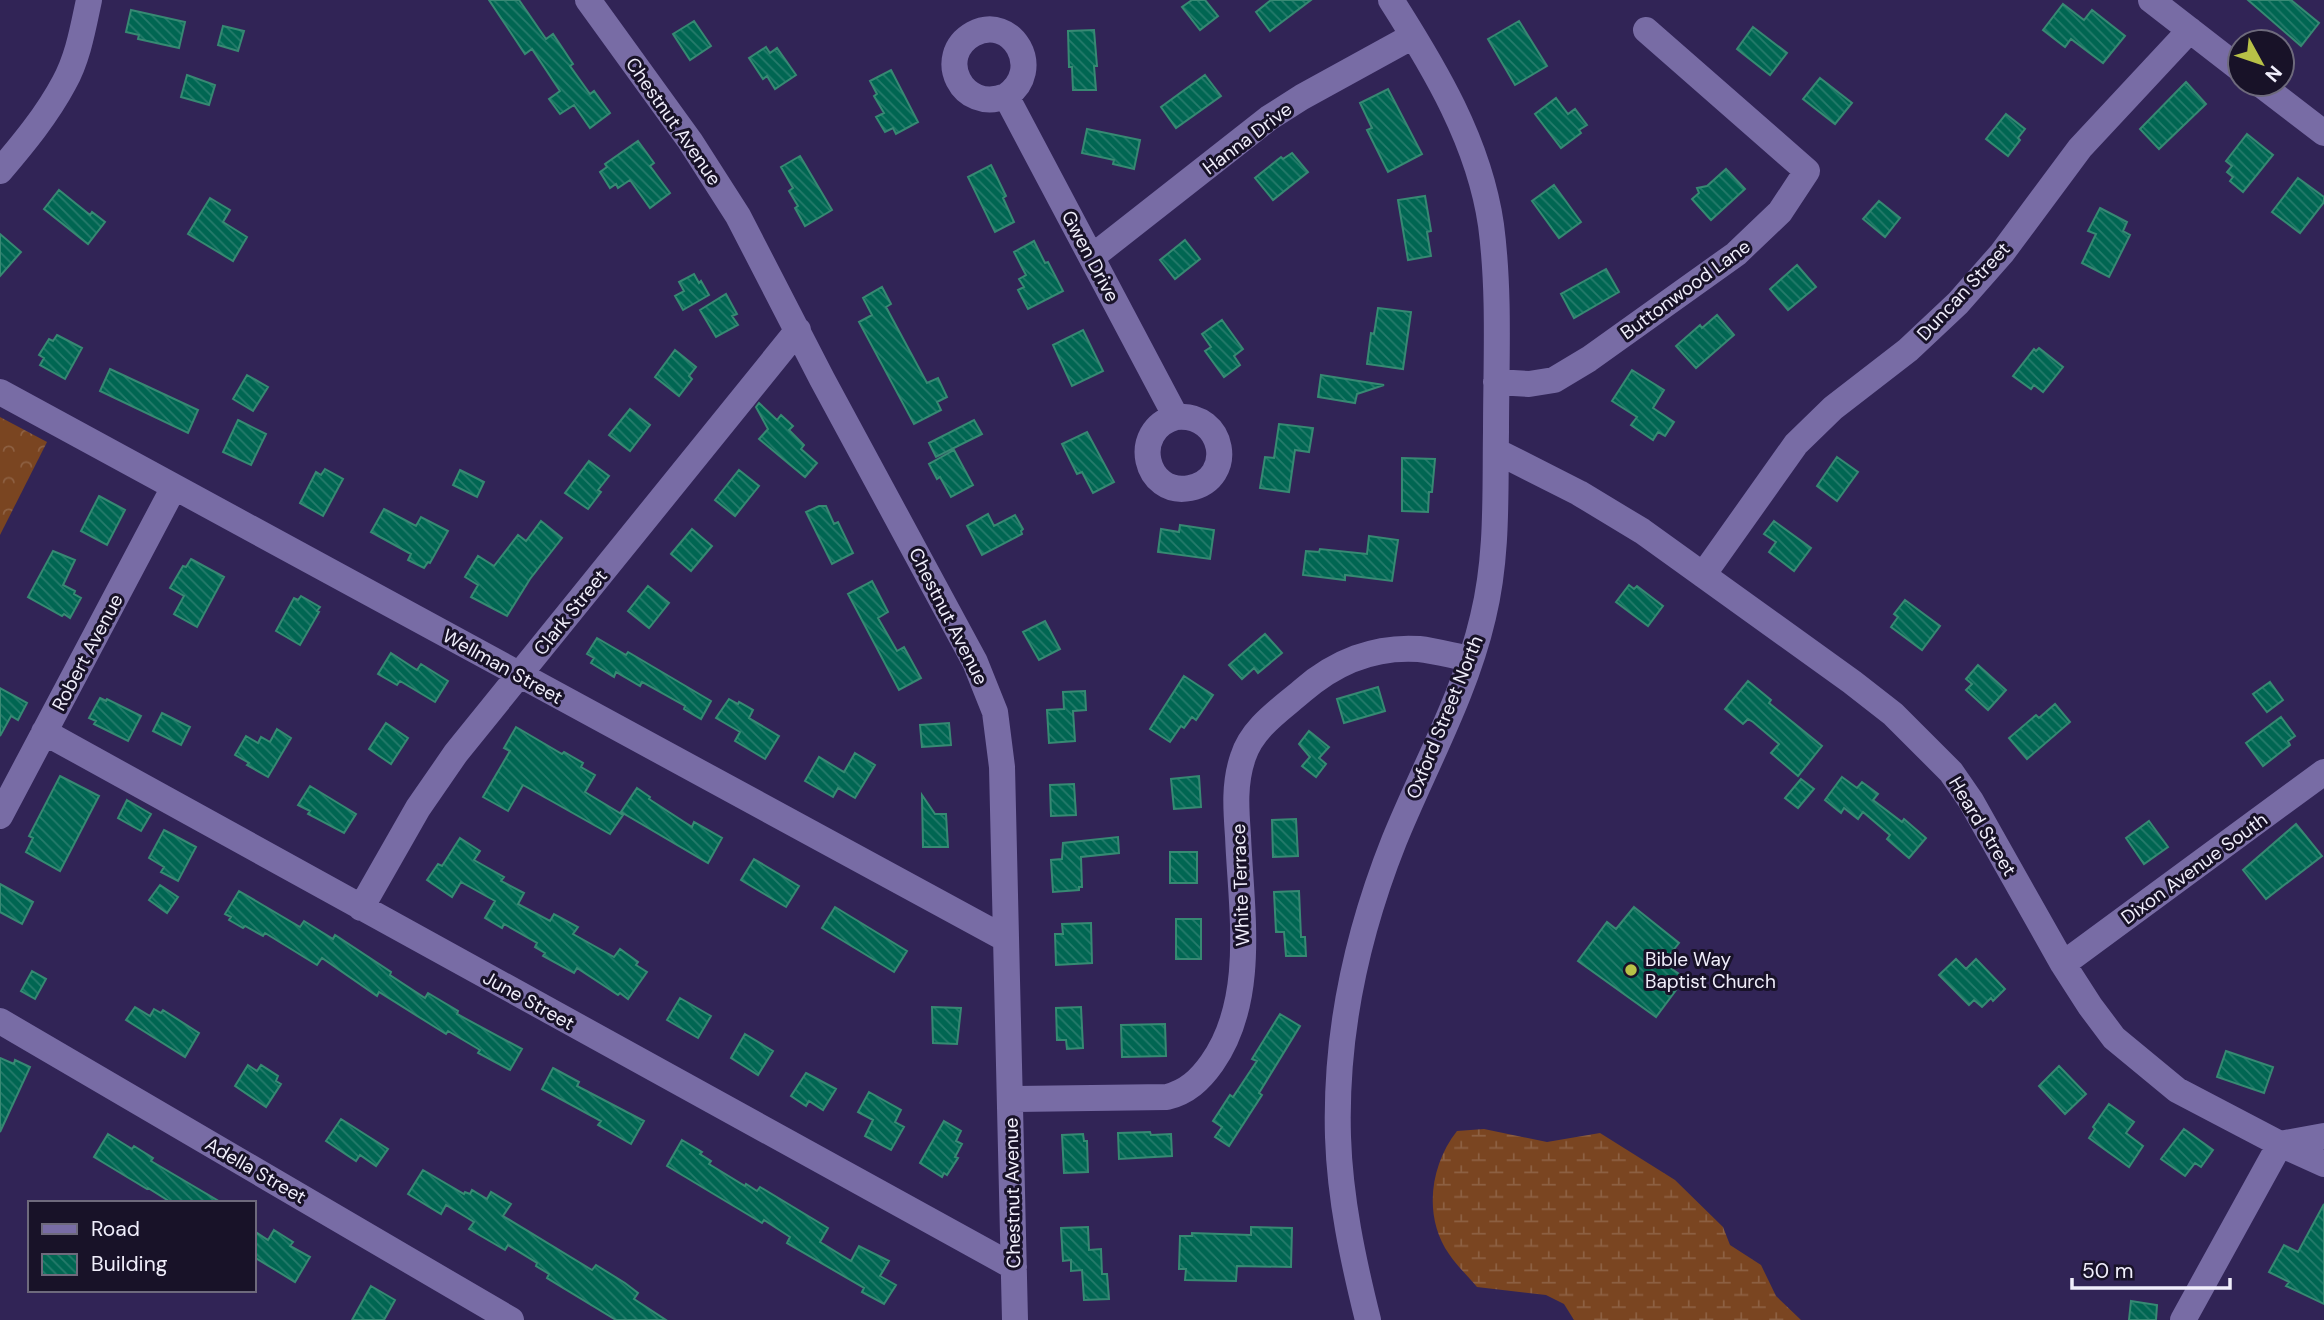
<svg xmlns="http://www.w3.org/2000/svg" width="2324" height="1320" viewBox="0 0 2324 1320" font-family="'DM Sans',sans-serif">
	<defs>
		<pattern id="wetland-marsh" width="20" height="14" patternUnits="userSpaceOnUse" patternTransform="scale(1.75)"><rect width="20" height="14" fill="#7a4521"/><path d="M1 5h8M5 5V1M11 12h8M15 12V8" fill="none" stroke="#8d6042"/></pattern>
		<pattern id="park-crowns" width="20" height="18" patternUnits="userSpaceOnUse" patternTransform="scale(1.75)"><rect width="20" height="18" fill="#7a4521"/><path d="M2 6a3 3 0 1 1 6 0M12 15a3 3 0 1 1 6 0" fill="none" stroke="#8d6042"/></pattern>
		<pattern id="building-back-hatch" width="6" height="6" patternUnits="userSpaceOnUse" patternTransform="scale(1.75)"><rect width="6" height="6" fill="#006652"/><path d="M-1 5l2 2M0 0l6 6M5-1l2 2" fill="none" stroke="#267c6c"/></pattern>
	</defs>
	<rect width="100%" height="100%" fill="#312456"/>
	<path fill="url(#wetland-marsh)" d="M1484,1129l63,13 53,-9 75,47 48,47 7,18 31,20 15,31 25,24h-227l-10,-16 -18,-9 -69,-8c-9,-11 -20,-21 -28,-33 -26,-37 -19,-89 8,-123z"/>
	<path fill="url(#park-crowns)" d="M0,417l47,25 -47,93z"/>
	<path fill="url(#building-back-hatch)" stroke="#378973" stroke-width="2" d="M489,0h30l27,39 7,-5 20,30 -3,2 20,28 4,-3 16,22 -20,15 -16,-23 -14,9 -11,-15 11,-8 -28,-42 -7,5z
		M1192,0h13l13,16 -18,14 -18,-23z
		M1271,0h40l-41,31 -14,-19z
		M2248,0h43l28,23 -18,23z
		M2063,4l21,16 8,-10 33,26 -22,27 -32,-24 -6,8 -22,-17z
		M131,10l54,12 -6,26 -41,-9 1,-4 -13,-3z
		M694,21l17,25 -21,14 -17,-26z
		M1519,21l28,45 -32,19 -27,-46z
		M223,26l21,5 -6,20 -20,-6z
		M1753,27l34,26 -17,22 -33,-26z
		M1094,30l3,36h-3l2,24h-23l-1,-23h-3l-1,-36z
		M766,47l4,6 7,-5 19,27 -21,14 -8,-13 -4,3 -14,-21z
		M891,70l27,52 -22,12 -3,-6 -8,4 -9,-15 8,-4 -10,-17 3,-2 -7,-13z
		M187,75l28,10 -6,20 -28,-8z
		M1205,75l16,21 -45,32 -15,-21z
		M1820,78l32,25 -17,21 -32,-25z
		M2186,82l20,22 -47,45 -19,-20z
		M1388,89l34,65 -34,18 -21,-42 5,-2 -12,-25z
		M1556,98l12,16 7,-5 12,16 -8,5 2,3 -20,15 -26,-34z
		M2006,114l19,15 -7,9 2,2 -12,16 -22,-17z
		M1087,129l53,11 -6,29 -21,-5 1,-4 -32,-7z
		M2247,134l26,21 -30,37 -13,-11 3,-4 -6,-5 5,-6 -6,-5z
		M638,141l16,22 -4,3 20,27 -20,15 -20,-28 -12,8 -2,-4 -6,4 -10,-16 7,-5 -2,-3z
		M1292,153l16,19 -35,28 -18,-22 26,-21 2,2z
		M800,156l32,54 -27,16 -10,-18 3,-2 -9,-15 4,-3 -12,-21z
		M991,165l15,31 -3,2 11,24 -19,10 -27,-55z
		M1726,169l19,20 -34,31 -19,-21 7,-6 -2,-5 10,-2z
		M2298,178l26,19v5l-24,31 -28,-21z
		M1554,185l27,37 -22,16 -27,-37z
		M59,190l31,25 2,-3 13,10 -17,22 -44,-35z
		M1425,196l6,35 -4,1 4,24 -23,4 -10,-60z
		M210,198l20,12 -7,12 24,15 -14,24 -45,-27z
		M1879,201l21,17 -15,19 -22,-18z
		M2100,208l27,14 -4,9 7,4 -21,42 -27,-14 14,-29 -8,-3z
		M0,234l21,18 -21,24z
		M1185,240l15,19 -25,20 -15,-19z
		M1034,241l11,22 3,-1 15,29 -35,18 -10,-19 6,-3 -5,-8 7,-4 -12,-23z
		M1797,265l19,22 -28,23 -18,-21z
		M1606,269l13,23 -45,26 -13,-24z
		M694,274l5,9 2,-2 8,14 -26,15 -8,-14 9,-5 -5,-9z
		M882,287l9,17 -5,3 41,76 11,-5 9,19 -10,5 4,8 -27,14 -55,-102 13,-7 -9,-17z
		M726,294l11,20 -5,2 6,9 -22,12 -16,-27z
		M1378,308l33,4 -8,57 -36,-5 4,-31 3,1z
		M1717,315l17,20 -38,33 -20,-22 24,-21 2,3z
		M1222,320l21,29 -9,7 6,9 -16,12 -19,-26 6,-4 -9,-13z
		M1083,330l20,41 -31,15 -19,-41z
		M57,335l25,13 -17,31 -25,-14 4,-7 -5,-3 10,-16 4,2z
		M2039,348l24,19 -20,25 -9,-7 -3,4 -18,-13 21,-27 2,2z
		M675,350l21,17 -7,9 3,3 -13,17 -24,-19z
		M110,369l88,41 -10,23 -88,-42z
		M1632,370l32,20 -11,18 21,14 -9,14 -7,-4 -5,8 -22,-15 6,-8 -25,-16z
		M247,375l21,12 -15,24 -20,-12z
		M1321,375l63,10 -27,9 -2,9 -37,-6z
		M759,403l18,17 4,-5 12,11 -4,4 15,15 -3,4 16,14 -12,14 -46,-38 9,-10 -12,-22z
		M630,409l20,16 -20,26 -21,-16z
		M238,420l28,14 -15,31 -28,-13z
		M974,420l8,14 -46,23 -7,-14z
		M1279,424l34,4 -4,24 -14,-2 -6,42 -29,-4 5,-31 9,1z
		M1087,432l27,50 -21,11 -11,-21 -5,2 -15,-30z
		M954,450l19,35 -22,12 -11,-20 -3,2 -8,-15z
		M1837,457l21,15 -21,29 -20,-15z
		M1402,458l33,1 -3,33h-3l-1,20 -26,-1z
		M589,461l20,15 -11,14 3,2 -13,17 -23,-16z
		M325,469l18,10 -20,37 -23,-13 16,-31 5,3z
		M460,470l24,12 -7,15 -24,-12z
		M739,470l20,16 -24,30 -20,-16z
		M99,496l26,14 -18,35 -26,-14z
		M819,506h7l8,18 4,-2 15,31 -21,11 -26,-52z
		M384,509l32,17 5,-9 27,14 -18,32 -2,-1 -4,6 -16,-8 3,-6 -40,-22z
		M988,514l6,12 21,-11 8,14 -2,2 1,3 -40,21 -15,-29z
		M541,521l21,17 -32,41 -23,37 -36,-19 7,-12 -13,-8 13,-21 16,10 24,-31 8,6z
		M1774,521l37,27 -17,23 -25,-19 7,-10 -12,-8z
		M1180,525l34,5 -4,29 -52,-7 3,-23 18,3z
		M692,529l20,17 -21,25 -20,-17z
		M1369,536l29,4 -6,41 -47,-6v5l-42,-5 3,-24 13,1 1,-3 47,5z
		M53,551l22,9 -12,25 12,6 -1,3 7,4 -11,20 -6,-4 -2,2 -34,-19z
		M191,559l33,18 -27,50 -23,-13 10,-18 -14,-8 13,-22 3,1z
		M872,581l16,31 -10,6 19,33 7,-4 17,31 -22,12 -51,-96z
		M1629,585l5,4 3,-3 26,20 -15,20 -32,-24z
		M648,586l21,17 -20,25 -21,-17z
		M301,596l19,11 -3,4 2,1 -19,33 -24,-14 18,-33 4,2z
		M1905,600l35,26 -18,24 -31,-23 7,-10 -4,-3z
		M1045,621l15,28 -21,11 -16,-28z
		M1265,634l17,19 -24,20 -4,-5 -12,11 -13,-14z
		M597,638l29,17 2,-3 83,49 -10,18 -17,-10 1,-3 -43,-24 -2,4 -24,-14 -2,5 -23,-14 3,-5 -7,-4z
		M391,653l26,17 4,-6 27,17 -13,21 -35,-21 -3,4 -19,-11z
		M1978,665l28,25 -18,20 -22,-20 6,-6 -6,-5z
		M1184,676l29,19 -17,25 -4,-3 -8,11 -3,-2 -11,16 -20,-13z
		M1748,681l23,19 -2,3 53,43 -24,30 -27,-23 8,-9 -26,-22 -5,-3 -5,5 -18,-15z
		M2270,682l13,18 -16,12 -14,-18z
		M1378,687l7,24 -41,12 -7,-24z
		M0,688l27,15 -9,17 -7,-4 -11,20z
		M1085,691l1,19 -13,1 2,30 -26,2 -2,-33 17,-1 -1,-17z
		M100,698l6,3 1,-2 34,17 -13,25 -34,-17 2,-3 -7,-3z
		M729,699l9,5 1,-2 14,8 -4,8 30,18 -14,23 -30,-18 5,-9 -24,-14z
		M2055,704l15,18 -43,37 -18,-21 27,-23 3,3z
		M162,713l28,14 -9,18 -28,-14z
		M2281,717l14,19 -7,5 2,4 -27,21 -17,-23z
		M386,723l22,15 -17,26 -22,-15z
		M949,723l2,22 -29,2 -2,-22z
		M516,727l46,27 2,-2 19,11 -2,4 14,8 -10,17 38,23 -13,19 -87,-49 -15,26 -25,-14 27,-46 -6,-3z
		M277,729l14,9 -23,39 -21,-12 2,-2 -14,-8 11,-19 12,7 3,-6 9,5z
		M1309,731l20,16 -10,11 7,6 -10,13 -14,-11 8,-9 -11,-13z
		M855,753l20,12 -20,33 -17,-10 -5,9 -28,-16 14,-24 25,15z
		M60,776l39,20 -39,75 -34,-19 7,-14 -4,-2z
		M1199,776l2,31 -27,2 -3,-30z
		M1842,777l15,11 5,-6 16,12 -5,6 29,22 2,-3 22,19 -17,20 -22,-19 3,-4 -27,-23 -5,7 -14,-11 -3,5 -16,-13z
		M1801,779l13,10 -16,19 -13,-10z
		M1074,784l2,31 -25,1 -1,-31z
		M310,786l46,28 -12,19 -36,-19 2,-3 -12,-6z
		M637,788l13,9 -1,2 43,28 2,-5 28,16 -14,25 -87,-51z
		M922,795l13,19h11l2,33h-25z
		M127,800l24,14 -10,17 -23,-13z
		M1296,819l2,37 -25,1 -1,-37z
		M2149,821l19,26 -24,17 -18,-26z
		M2296,824l26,32 -56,43 -23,-29z
		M164,830l32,17 -18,34 -17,-9 3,-5 -15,-9z
		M1118,837l1,16 -38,4 1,30h-3v3l-26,2 -2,-32 11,-1 1,-16z
		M460,838l20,13 -6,9 30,17 -3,4 23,12 -6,11 32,17 4,-7 24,13 -5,7 41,23 6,-8 18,13 -2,3 11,7 -19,27 -8,-6 -2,2 -41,-27 -3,5 -31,-17 2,-3 -10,-6 2,-4 -33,-19 -2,4 -17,-10 10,-17 -34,-19 -9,15 -25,-17 11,-16 4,2z
		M1170,852h27v31h-27z
		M754,859l45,27 -13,21 -45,-27z
		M0,884l33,18 -11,22 -22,-12z
		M160,885l18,12 -11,16 -18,-13z
		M239,891l61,36 4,-6 29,18 2,-4 56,37 -1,3 35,23 3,-5 30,18 -1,3 65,35 -12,21 -32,-17 2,-3 -32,-19 -2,3 -67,-42 -2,4 -55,-38 -5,7 -52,-32 -2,3 -18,-10 -2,2 -14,-8 2,-3 -6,-3z
		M1299,891l2,46h4l1,19h-20l-2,-24h-8l-2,-40z
		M835,907l72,44 -13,21 -72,-44z
		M1634,907l45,36 -16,20 22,15 -29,39 -78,-56 29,-39 9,7z
		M1176,919h25v40h-25z
		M1091,923l1,40 -36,2 -1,-31h8l-1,-10z
		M1956,959l10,10 10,-10 29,30 -12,12 -2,-3 -9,9 -8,-7 -5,5 -30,-30z
		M32,971l14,8 -11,20 -14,-8z
		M680,998l31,18 -13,22 -31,-18z
		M135,1007l15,9 4,-7 7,4 2,-3 36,23 -14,24 -59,-37z
		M932,1007l29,1 -4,36 -24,-1z
		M1081,1007l2,41 -16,1 -1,-9h-9l-1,-32z
		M1280,1014l20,12 -41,67 3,2 -33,51 -14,-9 7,-10 -9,-6 17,-26 3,2 24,-36 -5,-2z
		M1165,1024l1,32 -44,1 -1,-32z
		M745,1034l28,17 -15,24 -27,-17z
		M2226,1051l47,16 -9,26 -47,-16z
		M0,1058l14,6 1,-4 15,7 -30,65z
		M248,1065l9,6 4,-6 17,11 -2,5 5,3 -15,23 -31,-21z
		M2059,1066l27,28 -21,20 -26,-28z
		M553,1068l26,14 -2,4 67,35 -13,23 -33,-19 3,-4 -59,-32z
		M806,1073l30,16 -13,21 -14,-9 -3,5 -15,-10z
		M869,1092l32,18 -6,12 9,5 -13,23 -26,-14 8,-16 -15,-8z
		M2109,1104l25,18 -8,11 17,13 -14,21 -40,-29 6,-9 -2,-2z
		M341,1119l47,30 -12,17 -16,-11 -4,6 -30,-20z
		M944,1121l17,10 -5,10 6,3 -7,13 3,1 -11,17 -3,-2 -2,4 -22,-14z
		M2184,1129l29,21 -12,17 -6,-4 -10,13 -24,-17z
		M1150,1132l1,3 20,-1 1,22 -53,3 -1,-26z
		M108,1134l24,15 2,-3 19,12 -2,3 71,42h-50l-24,-15 -1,1 -53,-32z
		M1083,1134l1,7h3l1,31 -24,1 -2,-38z
		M682,1140l20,12 -2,2 11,7 -2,3 36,22 1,-2 11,7 3,-4 68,41 -8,14 31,19 8,-15 30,15 -9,15 16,9 -12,19 -22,-12 2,-4 -77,-45 3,-6 -26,-17 -2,3 -95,-57z
		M423,1170l41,24 1,-2 5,2 2,-4 15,9 4,-7 20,12 -8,12 89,54 4,-5 29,18 13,10 -4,6 32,21h-50l-69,-42 2,-4 -13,-8 1,-3 -29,-18 -3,5 -36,-21 5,-7 -28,-17 -5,9 -33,-20z
		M2324,1204v100l-38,-18 3,-4 -20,-10 15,-27 14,7z
		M1088,1227l1,23 12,-1 1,25h5l2,25 -25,1 -2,-30 -11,1v-11l-8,1 -2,-33z
		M1251,1227l41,1 -1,39 -54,-1 -1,15 -51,-1 1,-11h-7l1,-33h12v-3l59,2z
		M274,1230l19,12 -3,4 20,11 -15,25 -41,-25v-26l14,9z
		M371,1286l24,14 -11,20h-32z
		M2131,1301l26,4 -1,15h-27z"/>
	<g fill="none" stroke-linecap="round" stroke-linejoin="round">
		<path stroke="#786ca5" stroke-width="26" d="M588,0l102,141 48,75 84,163 153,283 20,50 7,55 13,553
			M2151,0l89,69
			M2260,84l64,49
			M1006,96c39,-26 6,-83 -33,-62 -39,22 -11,80 33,62l170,321c49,-5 60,62 14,71 -45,9 -61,-58 -14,-71
			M0,171c23,-27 47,-56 64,-88 14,-25 19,-55 25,-83
			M1092,257l177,-139 33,-21 111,-61
			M1496,382l33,2 25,-4 35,-21 147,-105 44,-42 27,-41 -161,-141
			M0,392l1006,547
			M1496,451l83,42 63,38 210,151 41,32 58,58 20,29 92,163 27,42 24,32 63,52 103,54 44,20
			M1703,575l93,-131 37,-36 75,-58 50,-47 44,-50 78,-105 110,-118
			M44,732l970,535
			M0,816l174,-329
			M361,908l57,-100 38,-55 342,-423
			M2063,964l261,-192
			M0,1021l511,299
			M1010,1099l157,-2c20,-5 33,-17 45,-34 45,-64 29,-153 26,-227 -2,-27 -4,-53 5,-79 9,-29 37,-47 59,-66 33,-29 73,-45 117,-42 17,2 35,7 52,10
			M2280,1144l44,-8
			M1368,1320c-15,-60 -28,-121 -30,-183 -3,-101 19,-203 56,-296 30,-74 71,-146 89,-224 15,-61 12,-124 13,-185 0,-69 4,-139 -5,-207 -12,-83 -56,-156 -100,-225
			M2183,1320l97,-176"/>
	</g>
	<circle fill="#b8c147" stroke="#181228" stroke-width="2.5" cx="1631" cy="970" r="7"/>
	<g text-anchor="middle" stroke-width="6" stroke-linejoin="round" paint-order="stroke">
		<g font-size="19" fill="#f0eefb" stroke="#181228">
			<text transform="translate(674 121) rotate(55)" y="7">Chestnut Avenue</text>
			<text transform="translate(1247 138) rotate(-37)" y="7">Hanna Drive</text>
			<text transform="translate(1091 256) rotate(62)" y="7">Gwen Drive</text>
			<text transform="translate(1685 289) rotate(-36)" y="7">Buttonwood Lane</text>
			<text transform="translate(1963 291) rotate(-47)" y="7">Duncan Street</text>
			<text transform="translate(570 612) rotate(-51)" y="7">Clark Street</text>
			<text transform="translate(949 616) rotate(63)" y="7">Chestnut Avenue</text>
			<text transform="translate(87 652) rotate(-62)" y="7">Robert Avenue</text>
			<text transform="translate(503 666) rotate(29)" y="7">Wellman Street</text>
			<text transform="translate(1444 717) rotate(-68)" y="7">Oxford Street North</text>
			<text transform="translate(1983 826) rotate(59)" y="7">Heard Street</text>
			<text transform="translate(2194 868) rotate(-36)" y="7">Dixon Avenue South</text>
			<text transform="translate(1240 885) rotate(-92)" y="7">White Terrace</text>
			<text transform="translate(529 1000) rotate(29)" y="7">June Street</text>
			<text transform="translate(256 1170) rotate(30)" y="7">Adella Street</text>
			<text transform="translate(1012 1193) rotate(-91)" y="7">Chestnut Avenue</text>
		</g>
		<g font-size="19" fill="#f0eefb" stroke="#181228" text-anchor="start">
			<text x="1645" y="966">Bible Way<tspan x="1645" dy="22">Baptist Church</tspan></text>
		</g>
	</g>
	<rect x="28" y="1201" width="228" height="91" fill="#181228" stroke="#6e6a7c" stroke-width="2"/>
	<rect x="42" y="1224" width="35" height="10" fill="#786ca5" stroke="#6e6a7c" stroke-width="2"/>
	<text x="91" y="1236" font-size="21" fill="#f0eefb">Road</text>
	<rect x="42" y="1254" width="35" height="21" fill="url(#building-back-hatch)" stroke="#6e6a7c" stroke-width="2"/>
	<text x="91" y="1271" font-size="21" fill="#f0eefb">Building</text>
	<g transform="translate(2261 63) rotate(130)"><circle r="33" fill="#181228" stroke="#6e6a7c" stroke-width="2"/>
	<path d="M0-5L12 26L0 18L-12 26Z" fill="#b8c147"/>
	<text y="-10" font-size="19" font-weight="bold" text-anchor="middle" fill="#f0eefb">N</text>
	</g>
	<path d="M2072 1278v10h158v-10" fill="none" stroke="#f0eefb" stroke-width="3.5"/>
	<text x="2082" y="1278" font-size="21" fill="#f0eefb" stroke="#181228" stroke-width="5" paint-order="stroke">50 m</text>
</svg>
